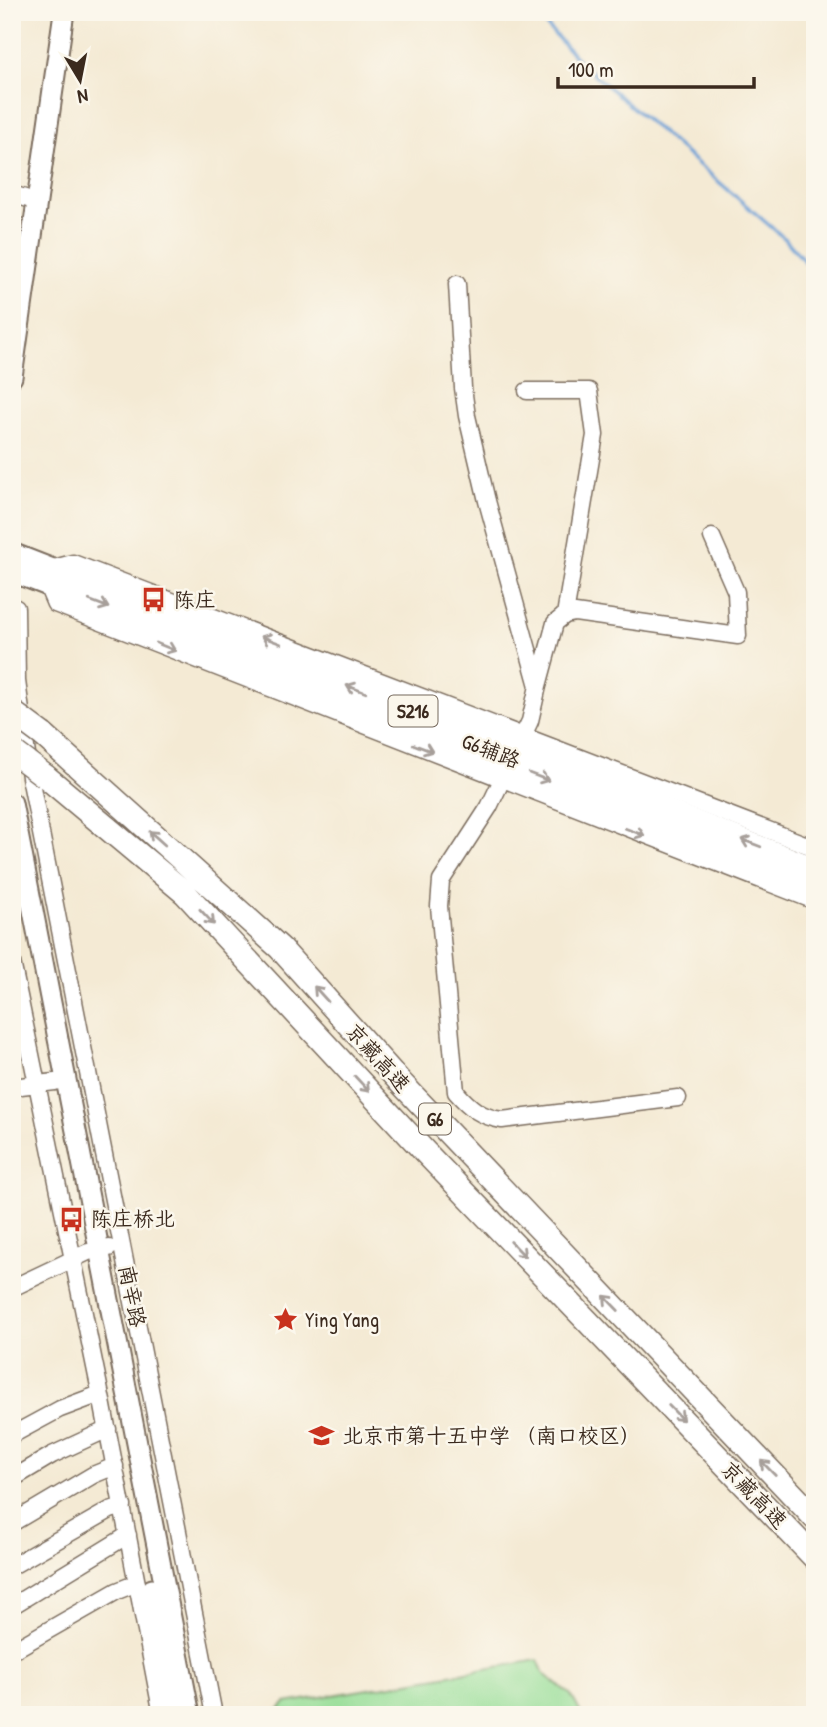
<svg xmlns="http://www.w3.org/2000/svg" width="827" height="1727" viewBox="0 0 827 1727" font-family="'Patrick Hand','LXGW WenKai TC',sans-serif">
	<rect width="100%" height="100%" fill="#fbf7ec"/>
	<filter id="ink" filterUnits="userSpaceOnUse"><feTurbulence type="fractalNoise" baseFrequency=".0143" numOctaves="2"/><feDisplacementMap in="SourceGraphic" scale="14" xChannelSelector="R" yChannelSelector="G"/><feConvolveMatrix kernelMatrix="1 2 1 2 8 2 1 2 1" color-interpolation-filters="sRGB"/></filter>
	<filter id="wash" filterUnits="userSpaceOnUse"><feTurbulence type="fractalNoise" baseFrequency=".00686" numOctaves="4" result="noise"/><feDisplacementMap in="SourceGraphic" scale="28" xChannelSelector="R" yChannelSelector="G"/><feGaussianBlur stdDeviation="1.57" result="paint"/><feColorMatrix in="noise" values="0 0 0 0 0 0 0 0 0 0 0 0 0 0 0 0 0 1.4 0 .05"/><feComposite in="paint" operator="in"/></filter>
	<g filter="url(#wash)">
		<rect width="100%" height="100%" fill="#f4ead4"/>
		<path fill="#98de98" stroke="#6a845b" stroke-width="2" d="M538,1660l6,14 27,21 11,20h-308l12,-12z"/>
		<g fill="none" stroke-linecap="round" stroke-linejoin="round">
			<path stroke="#689ed5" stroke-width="3.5" d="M534,12l49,53 201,173 31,35"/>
		</g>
	</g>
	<g filter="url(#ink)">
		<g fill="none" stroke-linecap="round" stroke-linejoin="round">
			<defs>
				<path id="minor" d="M12,194l26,8
					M457,284l6,104 4,28 20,85 51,185 -8,35 -41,86 -48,74 -2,25 17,186c14,16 25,25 46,28l176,-22
					M527,391h62l6,44 -30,180
					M50,569l23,-6 742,285
					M46,583l9,21 760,297
					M12,606l4,2 1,73 13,96 184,938
					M538,686l17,-63 10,-8 10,-2 163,23 -2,-44 -24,-55
					M12,962l91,444 59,309
					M12,1087l43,-5
					M12,1288l76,-36 21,-4
					M12,1435l48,-26 40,-15
					M12,1479l40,-24 56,-26
					M12,1523l81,-48 22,-9
					M12,1566l98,-56 13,-4
					M12,1606l116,-71
					M12,1651l105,-60 20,-8"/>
				<path id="major" d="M12,377l52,-365
					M12,553l803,314
					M12,572l803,312
					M12,803l178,912
					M152,1589l24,126"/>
				<path id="highway" d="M43,735l237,213 122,136 413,434
					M45,776l140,117 240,259 390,406"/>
			</defs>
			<use href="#minor" stroke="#7c6d5e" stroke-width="19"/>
			<use href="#major" stroke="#7c6d5e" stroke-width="23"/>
			<use href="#highway" stroke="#7c6d5e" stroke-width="26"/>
			<use href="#minor" stroke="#fff" stroke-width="16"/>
			<use href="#major" stroke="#fff" stroke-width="19"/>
			<use href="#highway" stroke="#fff" stroke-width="23"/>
			<defs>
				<path id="highway-bridge" d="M12,712l31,23
					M12,751l33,25"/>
			</defs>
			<use href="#highway-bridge" stroke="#7c6d5e" stroke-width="26" stroke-linecap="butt"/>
			<use href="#highway-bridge" stroke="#fff" stroke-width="23"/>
		</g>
		<defs><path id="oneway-shaft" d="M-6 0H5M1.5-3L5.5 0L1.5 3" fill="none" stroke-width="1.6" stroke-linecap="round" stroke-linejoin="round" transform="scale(1.75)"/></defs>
		<g stroke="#a79f9a">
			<use href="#oneway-shaft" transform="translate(99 604) rotate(21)"/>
			<use href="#oneway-shaft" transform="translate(271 640) rotate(-159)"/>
			<use href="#oneway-shaft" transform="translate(166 647) rotate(22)"/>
			<use href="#oneway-shaft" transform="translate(356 689) rotate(-159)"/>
			<use href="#oneway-shaft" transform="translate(423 748) rotate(21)"/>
			<use href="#oneway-shaft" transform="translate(539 777) rotate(21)"/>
			<use href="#oneway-shaft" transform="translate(635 832) rotate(21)"/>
			<use href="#oneway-shaft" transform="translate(157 838) rotate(-138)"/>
			<use href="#oneway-shaft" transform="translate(751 843) rotate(-159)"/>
			<use href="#oneway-shaft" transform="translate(207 917) rotate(47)"/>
			<use href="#oneway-shaft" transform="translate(321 994) rotate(-132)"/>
			<use href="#oneway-shaft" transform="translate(362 1084) rotate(47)"/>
			<use href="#oneway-shaft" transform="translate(518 1249) rotate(46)"/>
			<use href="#oneway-shaft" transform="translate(611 1303) rotate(-134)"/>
			<use href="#oneway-shaft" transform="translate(676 1413) rotate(46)"/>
			<use href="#oneway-shaft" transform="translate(768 1468) rotate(-134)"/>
		</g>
	</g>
	<defs>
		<symbol id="bus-bare" viewBox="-9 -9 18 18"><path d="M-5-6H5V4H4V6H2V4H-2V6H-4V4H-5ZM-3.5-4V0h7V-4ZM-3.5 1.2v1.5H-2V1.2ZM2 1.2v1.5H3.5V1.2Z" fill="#c8321e" stroke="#fbf7ec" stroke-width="2.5" paint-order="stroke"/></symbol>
		<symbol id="sight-bare" viewBox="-9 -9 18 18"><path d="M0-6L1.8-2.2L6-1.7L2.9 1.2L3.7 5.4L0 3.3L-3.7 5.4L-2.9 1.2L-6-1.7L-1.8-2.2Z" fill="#c8321e" stroke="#fbf7ec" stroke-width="2.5" paint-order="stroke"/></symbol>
		<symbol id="school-bare" viewBox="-9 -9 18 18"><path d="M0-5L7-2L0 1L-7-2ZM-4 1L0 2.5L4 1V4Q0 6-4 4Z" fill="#c8321e" stroke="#fbf7ec" stroke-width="2.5" paint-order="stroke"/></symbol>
	</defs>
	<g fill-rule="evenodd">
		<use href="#bus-bare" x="136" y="582" width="35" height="35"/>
		<use href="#bus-bare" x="54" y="1202" width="35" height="35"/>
		<use href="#sight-bare" x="268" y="1302" width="35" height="35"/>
		<use href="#school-bare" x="304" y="1418" width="35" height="35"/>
	</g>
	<g text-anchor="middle" stroke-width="5" stroke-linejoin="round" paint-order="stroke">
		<g fill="#fbf7ec" stroke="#75685c" stroke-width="2">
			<rect x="388.5" y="695.5" width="49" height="31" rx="5"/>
			<rect x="419" y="1103.5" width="32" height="31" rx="5"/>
		</g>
		<g font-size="19" font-weight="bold" fill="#3b2a1e">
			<text x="413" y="718">S216</text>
			<text x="435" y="1126">G6</text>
		</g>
		<g font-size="21" fill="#3b2a1e" stroke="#fbf7ec" text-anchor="start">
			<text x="174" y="607">陈庄</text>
			<text x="91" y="1226">陈庄桥北</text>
			<text x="305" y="1327">Ying Yang</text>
			<text x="342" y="1443">北京市第十五中学 （南口校区）</text>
		</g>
		<g font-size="21" fill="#3b2a1e" stroke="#fbf7ec">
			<text transform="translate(491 751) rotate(21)" y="7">G6辅路</text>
			<text transform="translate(378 1058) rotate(48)" y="7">京藏高速</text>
			<text transform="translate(132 1296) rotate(79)" y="7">南辛路</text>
			<text transform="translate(754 1495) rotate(46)" y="7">京藏高速</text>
		</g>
	</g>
	<rect width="827" height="1727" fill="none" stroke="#fbf7ec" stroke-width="42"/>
	<g transform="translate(80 80) rotate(170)" stroke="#fbf7ec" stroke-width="5" paint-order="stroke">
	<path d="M0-5L12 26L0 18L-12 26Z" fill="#3b2a1e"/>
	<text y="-10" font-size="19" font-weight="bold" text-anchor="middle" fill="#3b2a1e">N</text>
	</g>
	<path d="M558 77v10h196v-10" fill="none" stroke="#3b2a1e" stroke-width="3.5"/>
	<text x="568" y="77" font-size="21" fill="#3b2a1e" stroke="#fbf7ec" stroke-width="5" paint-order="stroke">100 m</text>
</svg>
